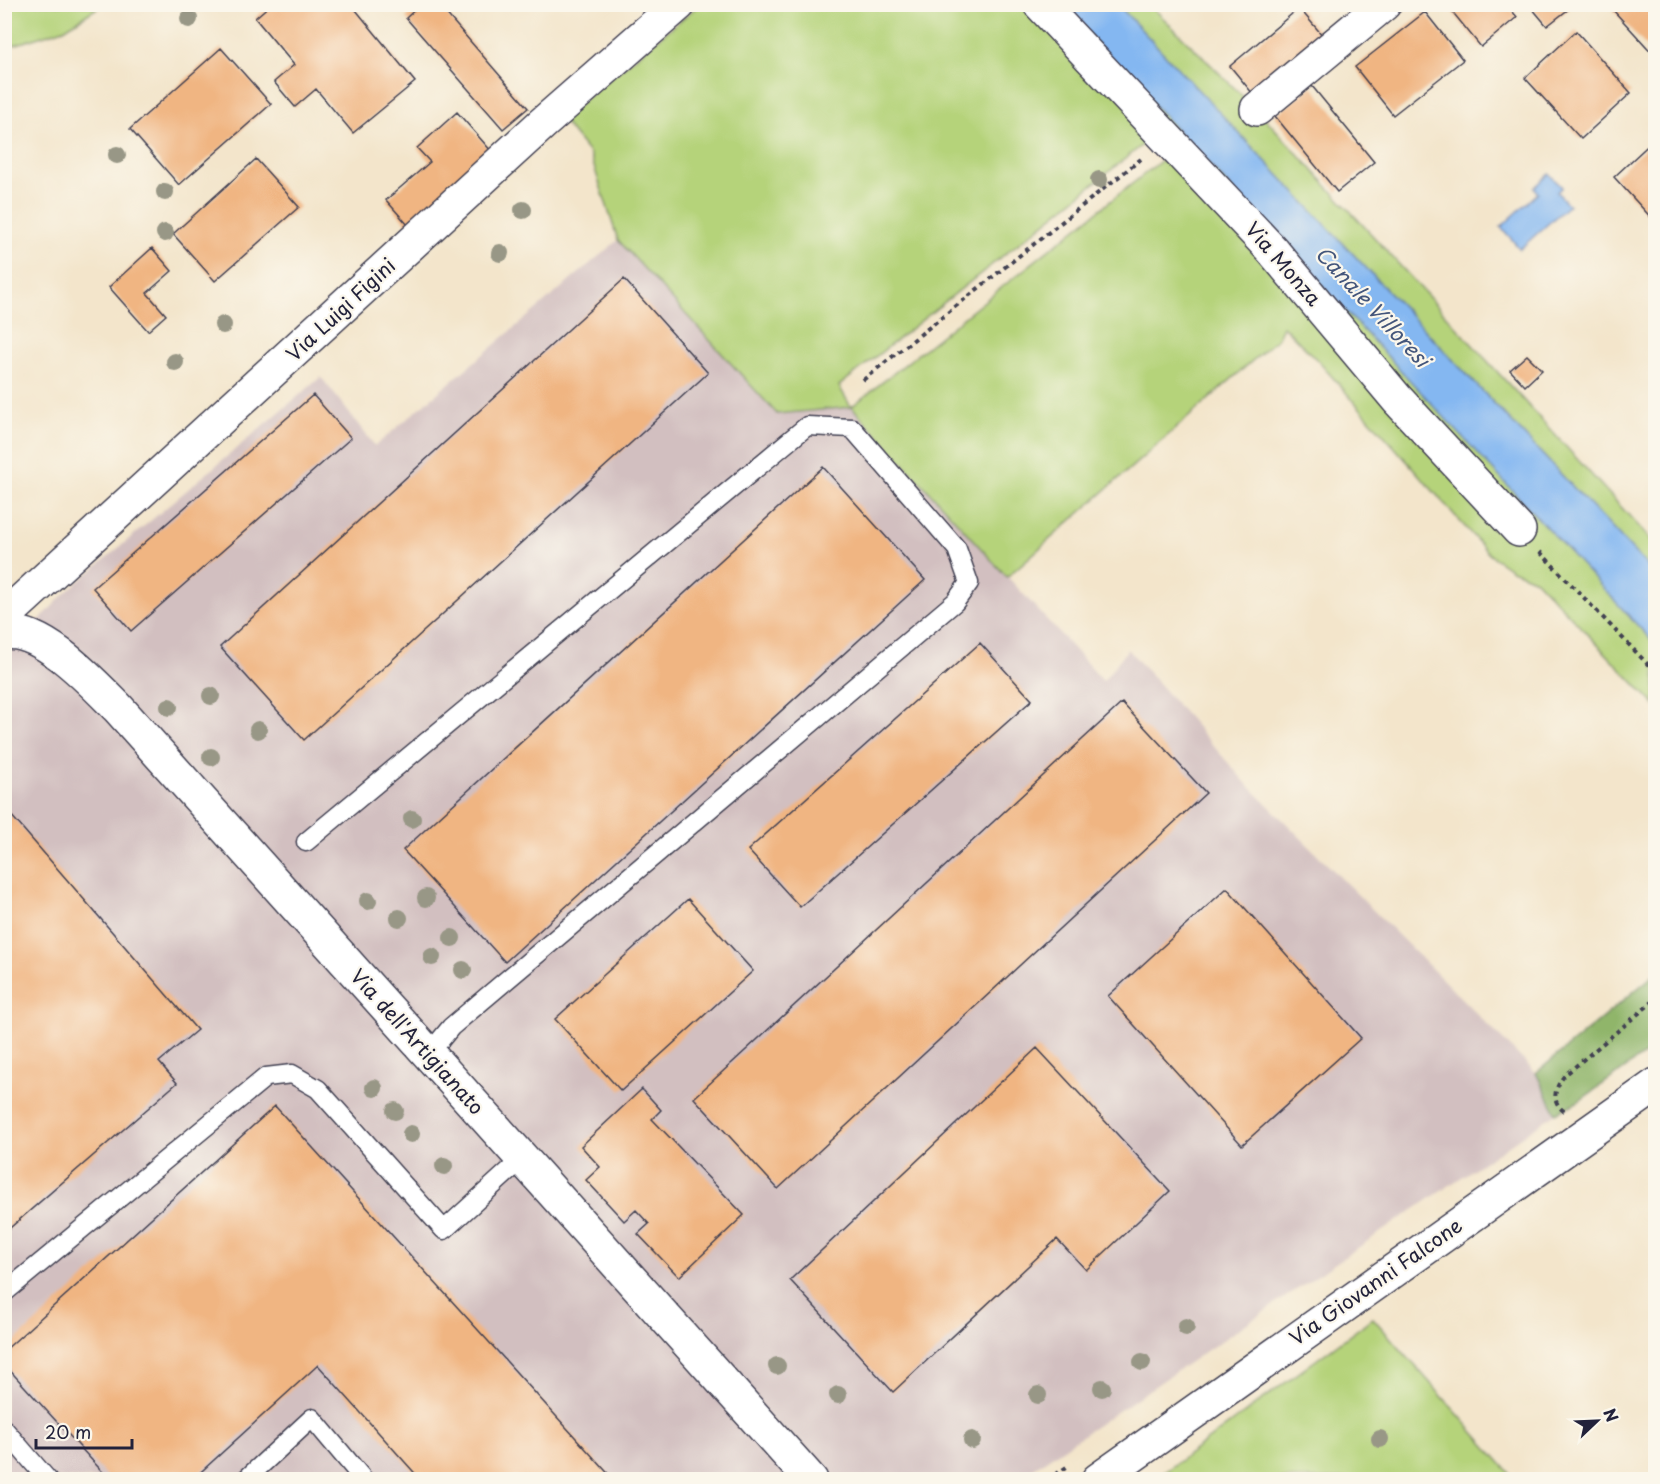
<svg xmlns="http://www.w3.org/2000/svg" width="1660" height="1484" viewBox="0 0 1660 1484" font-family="'Playpen Sans',sans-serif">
	<rect width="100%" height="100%" fill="#fbf7ec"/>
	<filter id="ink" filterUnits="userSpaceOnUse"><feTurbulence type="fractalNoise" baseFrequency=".0167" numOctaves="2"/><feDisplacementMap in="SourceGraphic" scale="12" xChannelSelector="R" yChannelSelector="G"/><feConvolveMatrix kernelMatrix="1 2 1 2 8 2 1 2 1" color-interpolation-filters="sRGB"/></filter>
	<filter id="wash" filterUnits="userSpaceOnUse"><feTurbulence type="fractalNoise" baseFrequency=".008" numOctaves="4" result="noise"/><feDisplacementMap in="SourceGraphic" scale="24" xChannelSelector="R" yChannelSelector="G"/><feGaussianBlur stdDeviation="1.35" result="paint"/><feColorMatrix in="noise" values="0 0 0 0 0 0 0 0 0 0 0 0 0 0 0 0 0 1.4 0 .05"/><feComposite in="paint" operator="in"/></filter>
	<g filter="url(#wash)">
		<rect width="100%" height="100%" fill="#f3e5cb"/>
		<path fill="#d2bfc0" d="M618,240l158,174 76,-7 251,274 25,-32 117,133 291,291 20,40 -538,366h-1013l-1,-821 61,-65 256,-216 54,69z"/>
		<path fill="#b5d37a" stroke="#6c7a5a" stroke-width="1.5" fill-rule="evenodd" d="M4,5l1,-1 97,1 -38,24 -59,19z
			M699,5h362l594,639v61l-119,-125 -24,-10 -23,-16 -170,-192 -36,-36 -6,13 -270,238 -155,-170 -75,7 -159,-174 -28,-86 -29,-35zM1145,143l17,17 -311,247 -12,-21z
			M1118,5h32l114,112 391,427v30z
			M1373,1318l142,161h-360z"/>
		<path fill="#90b56a" stroke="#596c52" stroke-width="1.5" d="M1655,974v73l-76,54 -23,12 -20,-40z"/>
		<path fill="#84b7f1" stroke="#536c96" stroke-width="1.5" d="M1061,5h57l537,569v70z
			M1549,174l13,13 -5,5 12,13 -49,44 -19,-22 37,-34 -4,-5z"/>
		<g id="blocks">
			<path fill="#f0b582" d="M271,4h80l64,78 -62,51 -37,-44 -21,18 -21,-25 20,-17 -39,-47z
				M421,4h17l90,104 -25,21 -97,-111z
				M1446,4h60l11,13 -36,30z
				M1537,4h30l3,4 -23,18 -15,-18z
				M1620,4h36v53l-43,-47z
				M1299,8l24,28 -70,58 -23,-28z
				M1425,12l38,48 -70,55 -38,-48z
				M1576,31l55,62 -50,46 -56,-61z
				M221,48l50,56 -92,81 -49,-56z
				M1312,86l62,76 -37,30 -62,-76z
				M457,112l35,40 -84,73 -22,-25 44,-38 -13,-14z
				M1656,138v85l-42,-46z
				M256,159l43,48 -84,74 -42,-47z
				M152,248l20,23 -25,22 19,22 -18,16 -39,-44z
				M624,279l84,94 -404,367 -84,-93z
				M1527,355l15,15 -17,16 -15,-16z
				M313,395l38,43 -220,193 -38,-43z
				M823,467l102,113 -420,382 -102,-112z
				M980,643l52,57 -232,207 -52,-57z
				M1122,703l84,90 -428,396 -84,-91z
				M4,807l193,223 -38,32 18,21 -173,150z
				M1227,888l134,150 -119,107 -134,-149z
				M688,899l65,72 -132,120 -66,-72z
				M1037,1048l133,143 -84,79 -29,-31 -164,153 -103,-112z
				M642,1089l19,21 -9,9 92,96 -65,62 -41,-43 11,-10 -13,-14 -12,11 -38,-41 14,-13 -19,-21z
				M275,1106l339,374h-193l-103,-115 -126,115h-82l-106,-116v-13z"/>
		</g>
	</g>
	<g filter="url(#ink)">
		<use href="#blocks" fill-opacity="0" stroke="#413f51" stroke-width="1.5"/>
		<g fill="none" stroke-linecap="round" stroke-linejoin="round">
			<defs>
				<path id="service" d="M306,842l501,-416 45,2 105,121 12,34 -14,19 -504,425 -23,28
					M4,1293l262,-216 26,-3 26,15 126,141 78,-71
					M4,1429l44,51
					M245,1480l67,-62 52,62"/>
				<path id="minor" d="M1040,4l232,246 125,149 122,131
					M1257,109l127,-105
					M4,617l538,-493 137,-120
					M4,633c37,-7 90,51 114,75l693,772
					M1098,1480l558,-395"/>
			</defs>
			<use href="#service" stroke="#413f51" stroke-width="21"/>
			<use href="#minor" stroke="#413f51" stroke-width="36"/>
			<path stroke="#413f51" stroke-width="4" stroke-dasharray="4.5 4.5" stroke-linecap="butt" d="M863,380l278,-221
				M1540,552l116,121
				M1564,1111c-14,-10 -9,-24 1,-36l91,-76
				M1048,1480l20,-14"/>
			<use href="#service" stroke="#fff" stroke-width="18"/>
			<use href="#minor" stroke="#fff" stroke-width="33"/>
		</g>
		<g fill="#989786">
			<circle cx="189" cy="19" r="9"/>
			<circle cx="117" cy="155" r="9"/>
			<circle cx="1099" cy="180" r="9"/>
			<circle cx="165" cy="192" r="9"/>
			<circle cx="523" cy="210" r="9"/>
			<circle cx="165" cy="233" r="9"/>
			<circle cx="500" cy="253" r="9"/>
			<circle cx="223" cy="325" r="9"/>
			<circle cx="175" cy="362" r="9"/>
			<circle cx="211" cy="696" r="9"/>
			<circle cx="169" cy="707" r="9"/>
			<circle cx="258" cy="730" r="9"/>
			<circle cx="211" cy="757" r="9"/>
			<circle cx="412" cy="819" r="9"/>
			<circle cx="426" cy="898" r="9"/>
			<circle cx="368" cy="901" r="9"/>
			<circle cx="399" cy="918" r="9"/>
			<circle cx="452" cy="938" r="9"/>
			<circle cx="432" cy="957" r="9"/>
			<circle cx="463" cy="970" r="9"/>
			<circle cx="374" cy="1088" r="9"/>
			<circle cx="395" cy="1111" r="9"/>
			<circle cx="411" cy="1134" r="9"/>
			<circle cx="444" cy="1166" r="9"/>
			<circle cx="1186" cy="1327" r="9"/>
			<circle cx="1142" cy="1362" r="9"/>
			<circle cx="777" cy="1366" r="9"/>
			<circle cx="1102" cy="1388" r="9"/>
			<circle cx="838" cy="1395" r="9"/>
			<circle cx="1038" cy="1395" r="9"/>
			<circle cx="1380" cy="1439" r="9"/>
			<circle cx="972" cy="1440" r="9"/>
		</g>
	</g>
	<g text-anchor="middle" stroke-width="4.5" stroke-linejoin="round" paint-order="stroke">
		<g font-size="20" fill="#22223b" stroke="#fbf7ec">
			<text transform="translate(1283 264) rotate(49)" y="7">Via Monza</text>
			<text transform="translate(341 310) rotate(-43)" y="7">Via Luigi Figini</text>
			<text transform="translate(417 1042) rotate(48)" y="7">Via dell'Artigianato</text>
			<text transform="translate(1376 1282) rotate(-35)" y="7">Via Giovanni Falcone</text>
		</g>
		<g font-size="21" font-style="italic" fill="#44567b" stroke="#fbf7ec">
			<text transform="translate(1372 307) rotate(47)" y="7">Canale Villoresi</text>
		</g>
	</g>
	<rect width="1660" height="1484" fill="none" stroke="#fbf7ec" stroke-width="24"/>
	<g transform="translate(1597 1421) rotate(67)" stroke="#fbf7ec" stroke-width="4.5" paint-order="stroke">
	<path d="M0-4.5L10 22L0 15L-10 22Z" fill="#22223b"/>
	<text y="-9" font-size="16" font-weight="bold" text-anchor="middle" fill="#22223b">N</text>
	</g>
	<path d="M36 1439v9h96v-9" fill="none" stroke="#22223b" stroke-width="3"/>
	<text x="45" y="1439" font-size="18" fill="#22223b" stroke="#fbf7ec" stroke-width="4.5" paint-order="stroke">20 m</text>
</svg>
